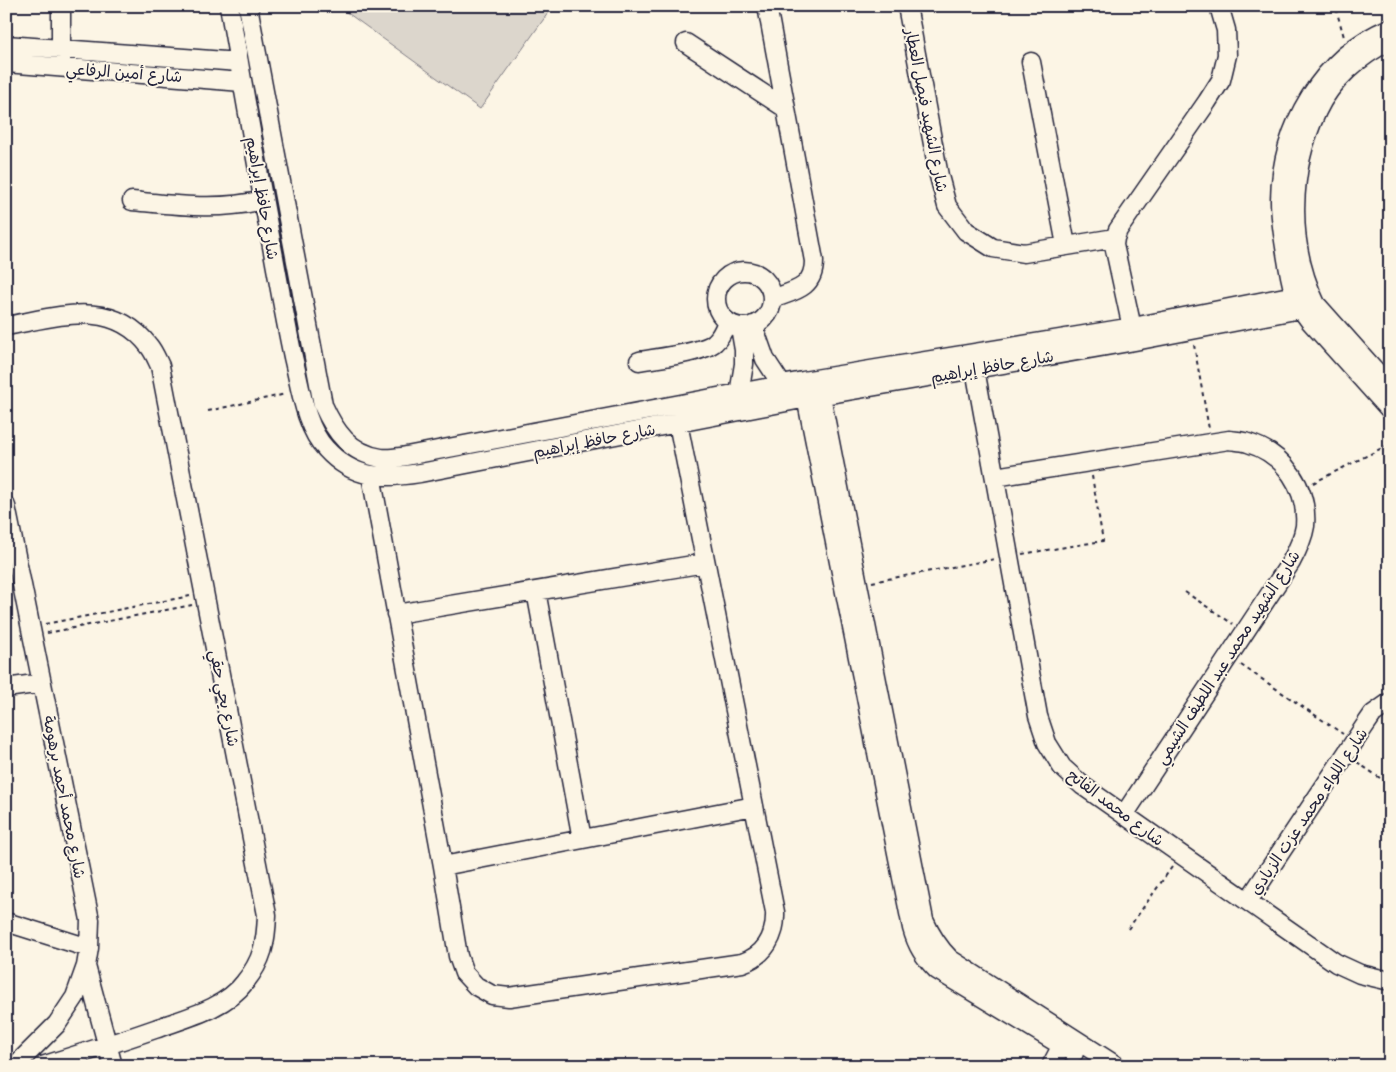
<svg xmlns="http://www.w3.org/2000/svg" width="1396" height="1072" viewBox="0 0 1396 1072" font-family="Sriracha,'Playpen Sans Arabic',sans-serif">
	<rect width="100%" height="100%" fill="#fcf5e5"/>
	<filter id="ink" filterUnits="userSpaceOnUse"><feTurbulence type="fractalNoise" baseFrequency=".02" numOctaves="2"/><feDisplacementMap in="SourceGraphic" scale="10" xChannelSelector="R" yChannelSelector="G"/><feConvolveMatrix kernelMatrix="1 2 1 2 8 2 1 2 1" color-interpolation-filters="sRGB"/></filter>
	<g filter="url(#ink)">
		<path fill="#dcd6cc" stroke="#7f7c84" d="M338,6h215l-73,103z"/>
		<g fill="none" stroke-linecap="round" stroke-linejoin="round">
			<defs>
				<path id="minor" d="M229,6c15,84 29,167 45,251 6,33 12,67 19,100 7,28 12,71 33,92 27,30 57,30 94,24l387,-75 328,-57 165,-32 16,-5
					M248,6l75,399c12,27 27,48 58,53 6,1 13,0 20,-1l402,-76 330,-54 162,-32 14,-5
					M767,6l47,255c0,28 -21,30 -42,38
					M907,6l32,170 8,30 19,25 27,17 31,5 91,-15
					M1390,28c-68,28 -109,99 -110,172 0,18 3,35 6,53 4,25 7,47 23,67l81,90
					M1390,41c-30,14 -59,40 -73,70 -28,59 -30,134 -1,193l74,83
					M686,43l99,65
					M6,45l233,17
					M61,61v-55
					M1031,62l35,183
					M6,63l236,19
					M132,201c44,4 87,10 131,-1
					M716 299a28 28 0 1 1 56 0a28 28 0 1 1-56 0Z
					M753,325l12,34 17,26
					M6,326c51,-9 106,-29 143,20 5,6 8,14 11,20l107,549c-1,27 -4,45 -22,67 -20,27 -60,36 -90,47 -37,13 -75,25 -113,37
					M1134,337l-20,-92 1,-7 3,-8 89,-128 14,-22 6,-25 -1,-25 -7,-24
					M973,358l65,358 9,27 15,24 21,19 253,177 24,11 30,7
					M639,361c17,-3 65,-8 76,-19 6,-5 9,-13 12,-20
					M819,386l105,534c7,16 14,27 26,39l167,107
					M804,387l108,541c5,18 12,29 25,42l137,83
					M739,394l5,-30v-14l-4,-23
					M371,475l72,391 15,90 6,17 12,13 16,9 17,2 233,-34c23,-8 34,-27 33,-51l-97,-489
					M995,477l234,-37c6,1 13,1 19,3 37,11 60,46 57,83 -2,13 -8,25 -14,36l-167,253
					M6,506l84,414 -1,28 -3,18 -11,31 -18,27 -42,42
					M536,591l46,248
					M396,614l309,-51
					M6,688l36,-5
					M443,866l311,-60
					M1248,901l116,-174 9,-13 17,-12
					M6,922l83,26
					M86,966l27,100
					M1051,1066l11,-21"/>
			</defs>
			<use href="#minor" stroke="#22223b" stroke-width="21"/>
			<path stroke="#22223b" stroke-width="2" stroke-dasharray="4 4" stroke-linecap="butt" d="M1336,9l8,28
				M1194,345l15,84
				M208,411l78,-17
				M1313,483l77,-39
				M1022,554l81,-13 -11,-65
				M872,582l123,-23
				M1185,592l48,32
				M45,624l145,-28
				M47,633l145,-28
				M1241,665l102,69
				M1357,762l33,23
				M1128,929l44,-62"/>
			<use href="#minor" stroke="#fcf5e5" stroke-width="18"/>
		</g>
	</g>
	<g text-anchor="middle" stroke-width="4" stroke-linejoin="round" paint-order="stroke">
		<g font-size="16" fill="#22223b" stroke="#fcf5e5">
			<text transform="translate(124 72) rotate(4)" y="6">شارع أمين الرفاعي</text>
			<text transform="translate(927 110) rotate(79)" y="6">شارع الشهيد فيصل العطار</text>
			<text transform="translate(263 198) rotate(80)" y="6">شارع حافظ إبراهيم</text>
			<text transform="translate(992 366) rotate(-10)" y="6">شارع حافظ إبراهيم</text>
			<text transform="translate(594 440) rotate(-11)" y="6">شارع حافظ إبراهيم</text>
			<text transform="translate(1227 657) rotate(-57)" y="6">شارع الشهيد محمد عبد اللطيف الشيمي</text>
			<text transform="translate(225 698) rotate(79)" y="6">شارع يحي حقي</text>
			<text transform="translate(65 797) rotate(79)" y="6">شارع محمد أحمد برهومة</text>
			<text transform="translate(1116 807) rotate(37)" y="6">شارع محمد الفاتح</text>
			<text transform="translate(1308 811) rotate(-56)" y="6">شارع اللواء محمد عزت الزيادي</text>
		</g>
	</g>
	<rect width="1396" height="1072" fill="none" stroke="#fcf5e5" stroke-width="25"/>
	<rect x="12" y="12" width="1371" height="1047" fill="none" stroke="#22223b" stroke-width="2" filter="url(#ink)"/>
</svg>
